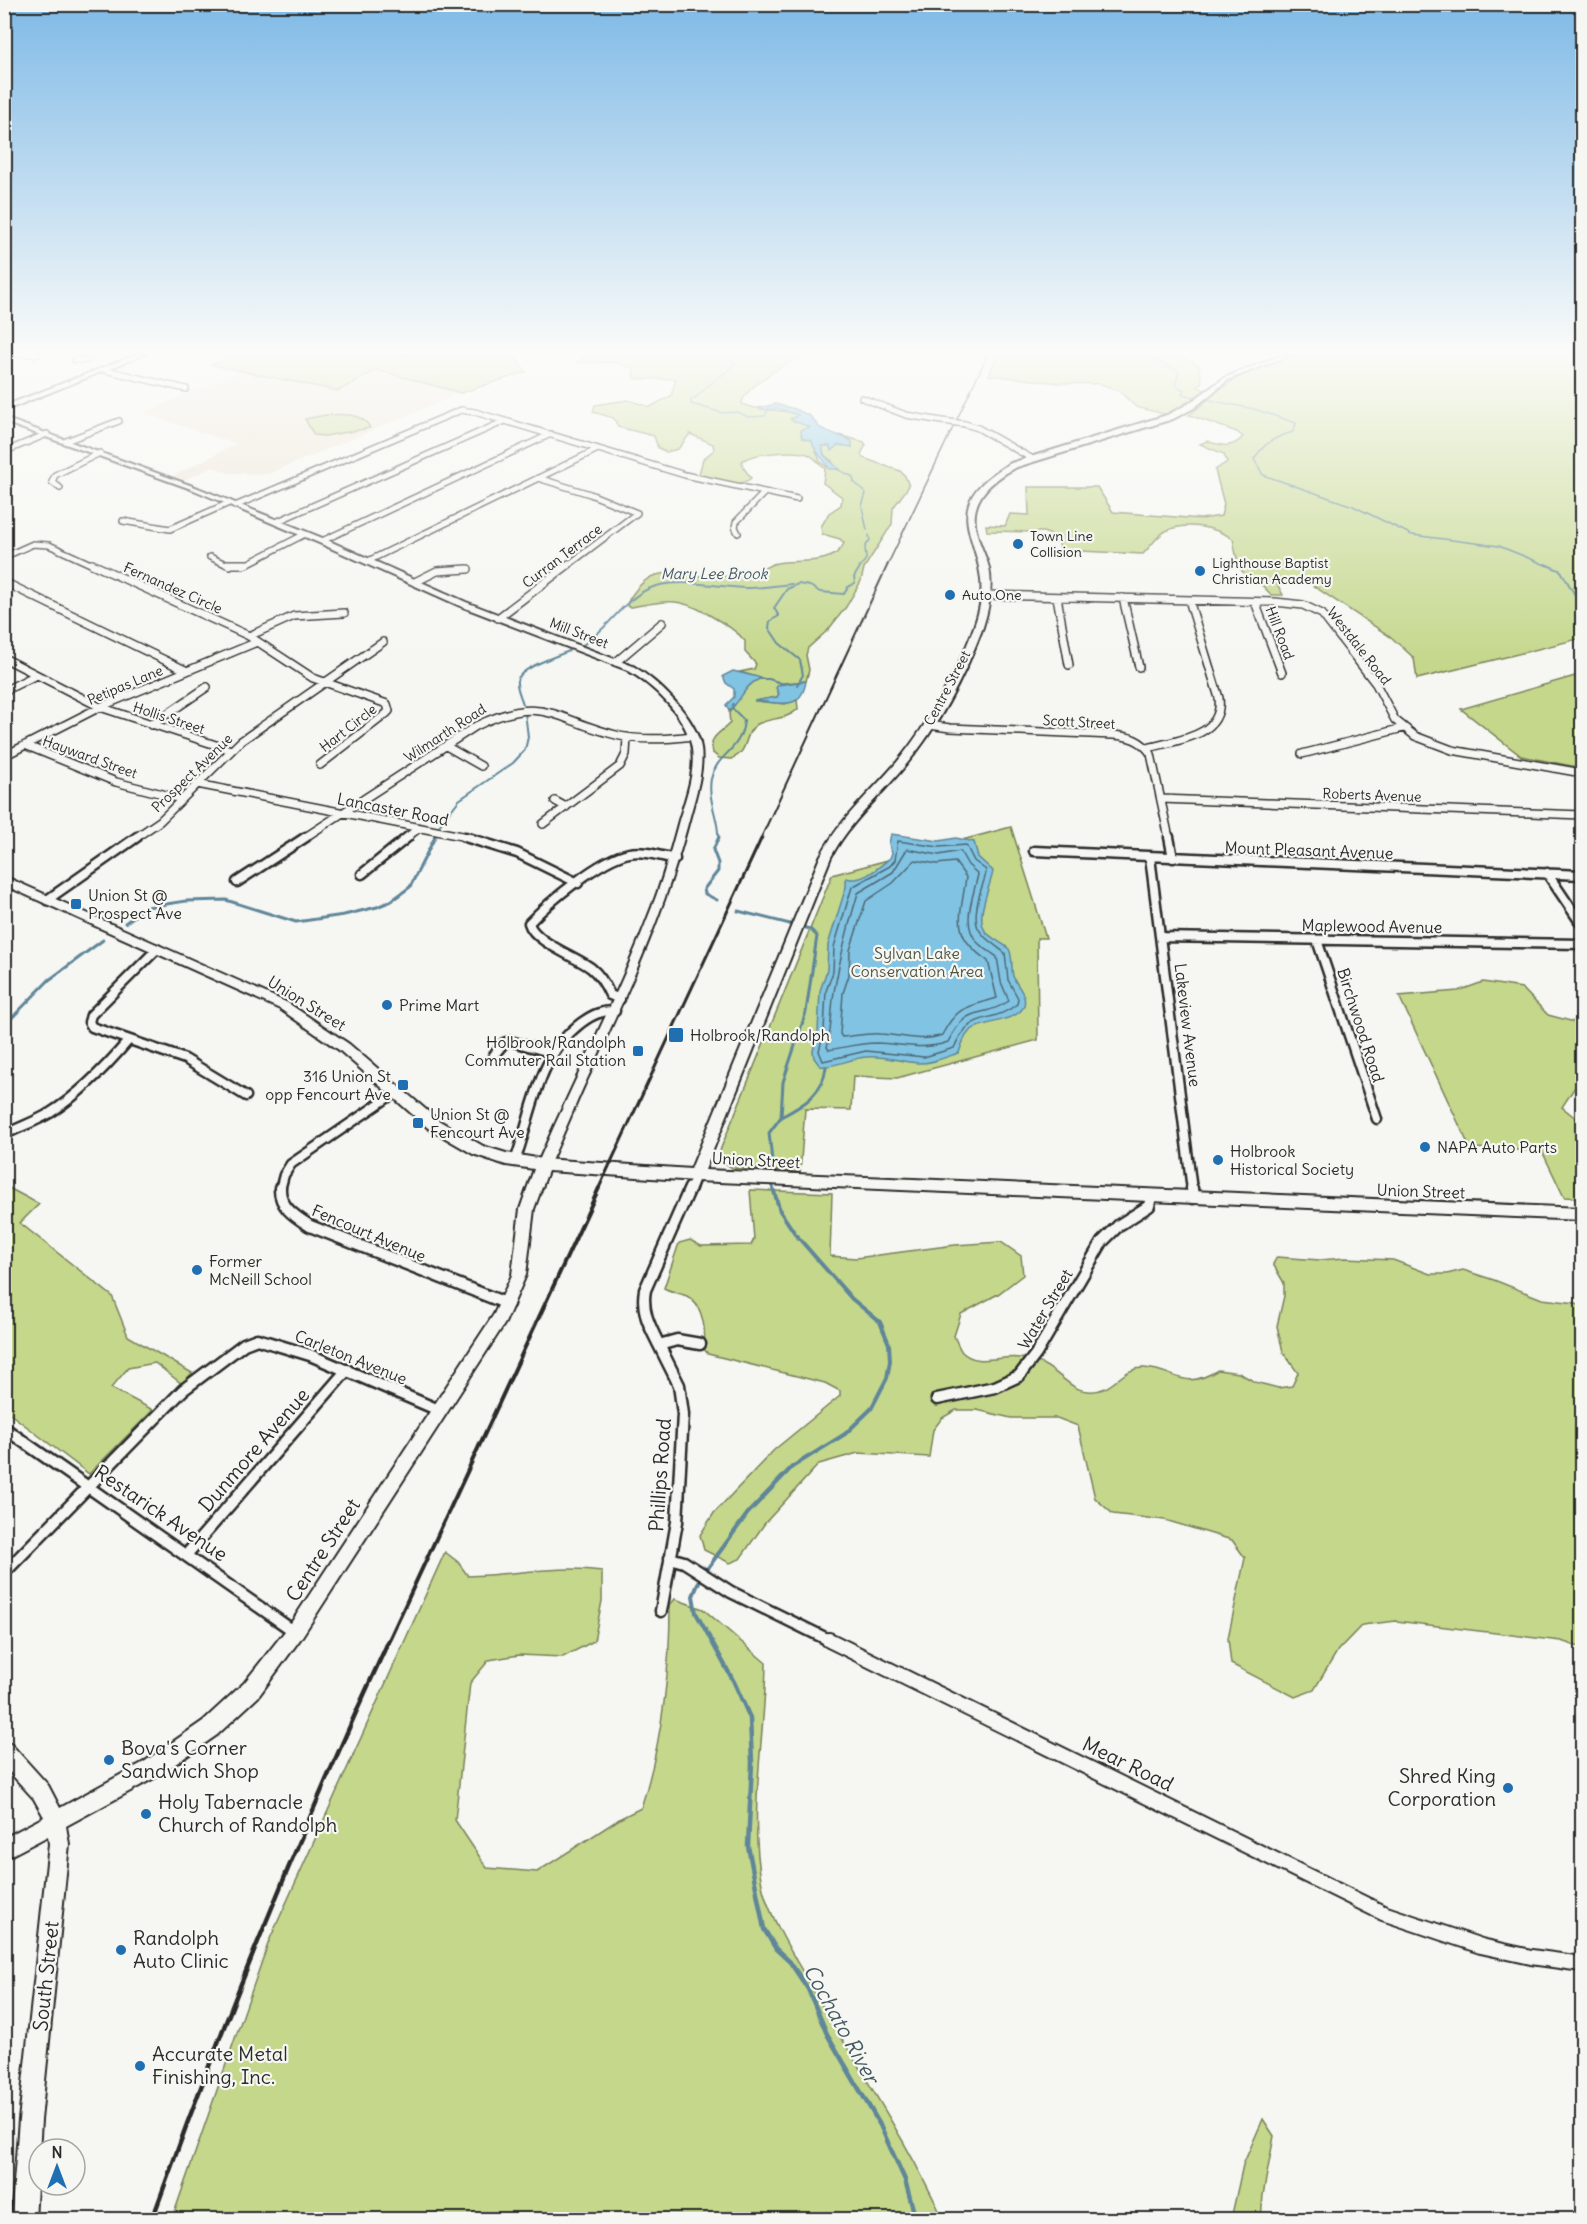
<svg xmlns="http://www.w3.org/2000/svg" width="1587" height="2224" viewBox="0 0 1587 2224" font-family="Delius,sans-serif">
	<rect width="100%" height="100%" fill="#f6f6f2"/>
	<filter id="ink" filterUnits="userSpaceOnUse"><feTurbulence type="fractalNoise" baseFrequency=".0167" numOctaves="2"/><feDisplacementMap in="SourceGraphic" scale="12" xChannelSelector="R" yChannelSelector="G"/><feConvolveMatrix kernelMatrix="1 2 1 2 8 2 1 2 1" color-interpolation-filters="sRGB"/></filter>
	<g filter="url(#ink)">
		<path fill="#ede3d3" d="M244,370l94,21 39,-21 84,23 -193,81 -39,-1 -16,-6 -31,14 -11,-4 65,-33 -93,-31z"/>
		<path fill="#c4d78b" stroke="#78815b" stroke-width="1.5" d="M233,354h173l21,3 13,-3h72l14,18 -65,21 -84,-23 -39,21 -126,-26z
			M595,354h213c-17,6 -65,33 -66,50 19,9 38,3 56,11l-1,2 -6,1 20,9 -10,7 1,4 10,3 8,20 8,7 5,-4 -1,-3 -8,-6 -2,-9c5,-1 25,-1 30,1l-2,-7 -11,-5 25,7 2,3 -5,9 2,4 37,13 5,5 4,10 -16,22 -1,16 -28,44 -3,13 -15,26 -18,23 -20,18 -2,7 3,15 -3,11 -23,2 -6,8 2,3 -2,3 -21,4 29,3 12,-4 1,9c-12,12 -29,8 -42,16 -13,9 -6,27 -25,34l-12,-1 -6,-5c-5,-17 7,-19 17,-30l-1,-10 13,-21 14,-12 -3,-4 -13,-4 14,-3 2,-5 -11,-12v-11c-11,-13 -24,-19 -39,-28 -30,-16 -41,-12 -74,-6h-4l-1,-3c5,-11 17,-26 29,-29 19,-5 43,3 64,2 13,-1 27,-2 40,-7 6,-2 10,-6 17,-7 19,-4 58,4 67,-20l-4,-4 -18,-5 -1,-7 8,-14 12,-8 1,-8 -19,-14 2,-14c-5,-5 -11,-13 -18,-15 -13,-4 -54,-1 -65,7l1,6 8,11c-12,11 -39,2 -52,-4l4,-15 11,-9 -1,-6 -23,-10 -12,15 -12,3 -8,-4 -4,-12 -36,-9 -4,-9 -21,-6 2,-7 33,-5 22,7 21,-11 5,-17h-41l-2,-4 2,-7 -24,-6 -35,1 7,-5z
			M998,354h174l26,10 4,17 -4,6 7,3 -37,25 -32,-8 -17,-16 -18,-7 -43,-1 -69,-8z
			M1297,354h285v284l-165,41 -3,-21 -23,-21 -82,-54 -33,-1 7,13h-12c-11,-14 -11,-9 -22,-17 -13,-9 -13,-26 -16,-39 -17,-12 -45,-17 -65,-9 -9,3 -18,17 -25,24l-83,-4 -2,-13 -15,-5 -56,-1 -1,-6 19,1 5,-12 19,1 -1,-28h69l16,25 88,7 20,-3 3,-12 -9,-34 12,-8 -3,-8 -24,-10 7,-3c14,5 25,8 36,-4l-6,-5 -48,-17c14,-9 22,-20 36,-29 21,-15 48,-23 72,-32z
			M326,415c14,-1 37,-3 44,13l-45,8 -11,-1 -9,-16z
			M1582,674v94l-61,-12 -60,-47z
			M1011,827l35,111h-9l1,102 -141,38 -44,-2 -2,34 -46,-1 -5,63 -68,-4 -10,-7 -3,-6 2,-7 111,-273z
			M1483,982l39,6 26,27 34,9v56l-3,1 -17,26 20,16v75l-18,-1 -22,-46 -72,-3 -71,-152 59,-5z
			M7,1187l32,17 -19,19 92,73 16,40 64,37 -10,11 -27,-21 -27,5 -17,20 42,22 -64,64 -84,-64 -1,-221z
			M750,1190l82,3 -2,63 26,2 99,-13 46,-3 20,14 2,19 -25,19 -37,20 -7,22c2,4 5,12 8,16 15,15 39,3 58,6 5,0 12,3 17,4 19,5 31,28 51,29 26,3 32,-24 56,-23 33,2 38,24 74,2l21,3 16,9 23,6 14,-2 6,-13 -15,-21 -6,-26 7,-30v-13l-11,-19 4,-7 43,3 25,-2 48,2 37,14h17l16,-4 31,10 48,19 34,4 6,3v342l-21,-7 -165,-20 -34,4 -24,25 -24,40 -19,7 -64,-33 -3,-26 17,-80 -13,-18 -67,-20 -52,-6 -18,-16 -17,-72 -21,-8h-46l-34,-8h-21l-14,8 -9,12 -4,27 -71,-4 -39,11 -54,59 -25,36 -10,4 -26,-13 -4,-15 14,-22 60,-63 66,-54v-5l-15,-8 -117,-29 -4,-5c2,-17 0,-44 -17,-53 -7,-3 -16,-4 -23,-8l15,-45 11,-3 11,6 50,-1 3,-6z
			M445,1552l13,10 10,14c46,-1 89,-11 134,-5v30l-8,40 -31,16 -44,-2 -30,5 -19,23 -15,137 32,48 50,4 84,-54 20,-10c21,-66 29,-133 29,-203l5,-6 28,10 63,54c-1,74 -18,149 -4,222 7,32 35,77 52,106 43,76 93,149 129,228h-771l97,-278z
			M1263,2119l11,17 -11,59 -2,24h-30l12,-54z"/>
		<path fill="#81c3e2" stroke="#5f8699" stroke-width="1.5" d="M775,404l20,5 15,7 10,12 32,13v6l-14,-2 -7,6 -1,-5h-8l2,9 15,14h-10c-5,-11 -14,-15 -17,-28l-10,-3 -1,-8 9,-3 -19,-7 7,-5 -21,-7 -8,2 -11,-2z
			M733,671l29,7c-18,6 -20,22 -33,33l-3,-6 8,-8v-8l-8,-6 -3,-7z
			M806,681c-5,33 -30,20 -52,20l23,-4 2,-3 -3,-6 2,-3z
			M891,834l48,7 17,-3 18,4 4,15 15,14c-2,15 -19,46 -7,61 6,7 17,11 23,17 4,8 2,18 4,27 3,8 9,14 11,21 7,26 -45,23 -55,35 -5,5 -8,14 -10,21 -14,4 -27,11 -41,10 -18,-1 -34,-8 -52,-6 -15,1 -32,11 -46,9l-6,-8 -1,-7 5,-20 2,-40 7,-21 1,-25 18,-58v-9c17,5 32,-10 44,-20l2,-5 -3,-9z"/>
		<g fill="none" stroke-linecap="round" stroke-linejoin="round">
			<path stroke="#4d6874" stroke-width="1.5" d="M898,841l41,6 27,-2 8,16 12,9c0,8 -4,15 -6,23 -10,37 -2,39 25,60l3,27 10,18 -1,6c-27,22 -46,4 -63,44l-30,9 -58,-6 -43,10 -4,-10 5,-20 2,-40 7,-19 1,-25 18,-60 38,-21 5,-6z
				M907,849l32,6 21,-4 8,14 10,9c-4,22 -18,50 0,69 5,5 13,9 19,14l4,25 8,19c-30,20 -40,0 -61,41 -25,9 -46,2 -71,1 -16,0 -32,4 -48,7l-2,-3c5,-18 4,-37 7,-55 6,-34 14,-66 24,-99l35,-21z
				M915,860l22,4 18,-2 11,15c-5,41 -17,57 22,84l9,37c-30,9 -40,8 -55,37 -22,8 -39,0 -62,-1 -12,-1 -25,2 -38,3l-2,-3 3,-41 6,-18 1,-25 16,-49 27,-18z"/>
			<path stroke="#5f8699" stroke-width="1.5" d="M382,354l21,2 38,-2
				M716,354l16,5 3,4c-10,11 -15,13 -26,22 -7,5 -9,11 -18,15v4l32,9 15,-1 10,5 17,-1 4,-8
				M1121,354l21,1 37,16 -4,14 9,5 -2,4 12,3
				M1209,400l45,9 42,14 -3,9c-18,5 -29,11 -39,27l9,16 90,31 59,29 87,11 49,20
				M837,469l16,8 1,5 12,11 -4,13 5,24
				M861,566l5,-7 -1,-12 5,-7 -1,-5"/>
			<path stroke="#5f8699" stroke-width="2" d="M1545,564l16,7 21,36
				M581,646c26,-15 41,-45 67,-57 27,-13 73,-1 102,-1 14,0 28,-3 42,-4
				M759,679h10l15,5
				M797,685l6,-10 -3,-15 -21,-17 -10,-15 1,-7 9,-5 -5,-8 13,-19 11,-5 12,2 10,6 24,2 4,-7 7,-4 -1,-6 8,-13
				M523,704c-2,-7 -7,-16 -6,-23 2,-13 40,-25 52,-30
				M439,826l20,-26 54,-37 12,-13 3,-13 -3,-25
				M434,838l1,-2
				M718,838c2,-16 -11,-38 -7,-59 5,-25 31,-28 33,-59l-12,-12 1,-4"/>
			<path stroke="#5f8699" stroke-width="3" d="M717,900l-12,-6 -1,-5 14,-18v-8l-5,-13 6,-13
				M738,911l72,18 7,7 -11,76 -23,70 -2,35 -12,16 4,37
				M125,923l22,-16 39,-6 40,-1 70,22 48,-7 33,-8 14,-6 19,-14 25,-50
				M4,1026l45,-46 54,-40
				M781,1117c23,-12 42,-23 45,-50
				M772,1185l1,5"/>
			<path stroke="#5f8699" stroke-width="4" d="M705,1572l43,-59 44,-46 53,-33 26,-25 16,-31 3,-17 -1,-17 -9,-22 -28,-23 -56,-64 -16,-24 -7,-23
				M701,1577l-8,19 3,17 16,29"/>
			<path stroke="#5f8699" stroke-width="4.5" d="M711,1640l23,42 16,36 2,45 -4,83 16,83 12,20 14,13 18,27 19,45 53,91 25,55 11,40"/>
			<defs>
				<path id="minor-far4" d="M4,354h34
					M75,360h13l3,-6
					M105,370l81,19
					M862,398l44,17 36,6
					M965,424l13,4 53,30
					M66,441l53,-20
					M4,452l43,-18
					M538,478l52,16 47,19 -70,53
					M60,488l-8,-6 3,-7 45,-22
					M235,506l226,-96 14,2 210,63 112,24
					M123,521l47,8 59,-26
					M276,522l229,-101
					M738,533l-3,-6 1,-5 28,-29
					M322,541l229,-107
					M4,557l29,-13 16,1 46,21
					M210,557l20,9
					M368,561l230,-112
					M243,566l62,-32"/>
				<path id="minor-far3" d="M92,564l157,72 64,42 74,26 2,7 -3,3 -66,51
					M227,564h19
					M4,582l183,89
					M415,582l22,-11 31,-2
					M986,595l289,7 28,3 19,9 54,70 19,36 20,16 37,14 130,23
					M1057,597l12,68
					M1123,598l16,69
					M1255,602l27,71
					M498,618l71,-54
					M249,636l45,-20 50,-3
					M4,658l96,49 131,43
					M616,662l46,-39
					M4,691l32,-16
					M151,725l56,-38
					M929,725l21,3 163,7c16,1 29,5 38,19l18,84
					M25,745l91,37 66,17
					M446,746l35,20
					M1148,748c28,-8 76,-11 71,-50l-30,-98
					M1302,754l101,-26
					M4,756l96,-49 157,-65
					M197,784l275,54
					M1161,799l421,16
					M555,801l11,6
					M543,824l77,-58 6,-12 1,-17
					M135,838l25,-17 81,-80 142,-99
					M304,838l172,-112c69,-34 79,-5 144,10 24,5 49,3 73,0
					M406,838l13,-10"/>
				<path id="minor-far2" d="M465,837l52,16 61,30
					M1169,837l4,21
					M1034,851l548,24
					M1150,857l42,333
					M1547,873l35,52
					M362,874l46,-37
					M237,882l69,-45
					M47,900l90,-63
					M1161,937l421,7
					M1317,940l60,179
					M157,949l-66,66 -2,7 3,5 93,32 61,37
					M620,999l-10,-4c-5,-11 -10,-20 -19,-27 -16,-12 -57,-26 -62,-45 20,-21 71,-64 100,-70 14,-3 32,3 46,6
					M494,1055l10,-12 6,-2 43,12
					M4,1135c15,-8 31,-13 46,-22 30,-19 55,-45 78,-72
					M515,1161c18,-49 22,-105 66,-138 11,-8 21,-13 34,-12
					M280,1190l4,-15 7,-11 105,-72
					M690,1190l6,-15"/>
				<path id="minor-far1" d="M280,1188c-1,19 16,29 30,38l198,78
					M690,1188l-45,102c-4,21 5,37 14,55l18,-5 23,4
					M1192,1188l1,10
					M659,1345l20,40 4,29 -6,108 -16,89
					M937,1399l58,-12 24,-11 17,-22 66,-112 17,-17 30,-19 2,-10
					M4,1428l291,204
					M187,1554l160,-184
					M670,1558l14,4 47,30 102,50
					M4,1573l179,-183 61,-46 13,-5 53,16 131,56"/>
				<path id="minor" d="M829,1640l554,273 98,33 50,11 51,7"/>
				<path id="tertiary" d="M4,418l194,70 127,51 141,63 167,64c25,15 64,52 68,82 3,24 -6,49 -12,72 -24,92 -61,171 -101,257 -14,30 -26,62 -41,92h-8l-2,-4c37,-86 82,-170 115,-258 11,-28 19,-57 27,-87 7,-23 18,-51 12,-76 -7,-30 -38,-59 -64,-74l-167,-64 -141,-63 -125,-53 -190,-68z"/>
				<path id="secondary" d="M138,354h8l-142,57v-5z
					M1284,354h8l-64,26 -34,28 -21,11 -156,48c-27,14 -50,34 -40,67 3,12 9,22 12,34 4,20 0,40 -6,59 -18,48 -44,99 -78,139 -25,31 -55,55 -74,91l-126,313 877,38v12l-886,-39 -148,-10 -14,38 -8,66 -21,48 -204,315 -43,59 -41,38 -59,41 -92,50 3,18 -28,276 -6,100h-24l8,-100 30,-276 -1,-8 -44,23v-21l40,-21 -10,-18 -30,-33v-24l7,2 37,41 12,23 84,-46 59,-41 41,-38 45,-57 205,-312 18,-39 8,-66 14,-40 -28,-4 -33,-11 -45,-26 -89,-78 -59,-41 -276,-124v-9l284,127 61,41 89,76 45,26 23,7 37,6 148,10 129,-312c20,-39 49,-62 77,-95 30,-35 71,-107 82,-152 16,-67 -54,-99 32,-147l156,-48 21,-11 36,-26z"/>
			</defs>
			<use href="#minor-far4" stroke="#2b2b2b" stroke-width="8"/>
			<use href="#minor-far3" stroke="#2b2b2b" stroke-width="10"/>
			<use href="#minor-far2" stroke="#2b2b2b" stroke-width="13"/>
			<use href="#minor-far1" stroke="#2b2b2b" stroke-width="15"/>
			<use href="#minor" stroke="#2b2b2b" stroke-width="18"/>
			<use href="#tertiary" stroke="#2b2b2b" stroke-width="4"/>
			<use href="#secondary" stroke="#2b2b2b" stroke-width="4"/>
			<use href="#minor-far4" stroke="#f6f6f2" stroke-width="5"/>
			<use href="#minor-far3" stroke="#f6f6f2" stroke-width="7"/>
			<use href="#minor-far2" stroke="#f6f6f2" stroke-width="8"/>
			<use href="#minor-far1" stroke="#f6f6f2" stroke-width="10"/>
			<use href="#minor" stroke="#f6f6f2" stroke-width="14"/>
			<use href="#tertiary" fill="#f6f6f2" fill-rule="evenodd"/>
			<use href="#secondary" fill="#f6f6f2" fill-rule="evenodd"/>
			<path stroke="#2b2b2b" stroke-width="1.5" d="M887,566l101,-212"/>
			<path stroke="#2b2b2b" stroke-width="2" d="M761,838l127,-274"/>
			<path stroke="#2b2b2b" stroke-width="3" d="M598,1190l164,-353"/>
			<path stroke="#2b2b2b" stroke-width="4" d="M388,1642l211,-454"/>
			<path stroke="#2b2b2b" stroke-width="4.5" d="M152,2220c70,-197 149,-390 237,-580"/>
			<defs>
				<path id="minor-bridge" d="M942,421l23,3"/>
			</defs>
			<use href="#minor-bridge" stroke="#2b2b2b" stroke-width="8" stroke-linecap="butt"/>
			<use href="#minor-bridge" stroke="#f6f6f2" stroke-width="5"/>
		</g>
	</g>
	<linearGradient id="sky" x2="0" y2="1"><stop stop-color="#7fbae6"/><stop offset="0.53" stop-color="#fbfbf9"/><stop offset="1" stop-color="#fbfbf9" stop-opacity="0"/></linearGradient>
	<rect width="1587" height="665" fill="url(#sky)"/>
	<g fill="#1f6fb2" stroke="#f6f6f2" stroke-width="2">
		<circle cx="1018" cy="544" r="6"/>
		<circle cx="1200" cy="571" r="6"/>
		<circle cx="950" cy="595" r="6"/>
		<rect x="70" y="898" width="12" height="12" rx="3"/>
		<circle cx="387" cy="1005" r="6"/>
		<rect x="668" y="1027" width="16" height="16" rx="3"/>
		<rect x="632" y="1045" width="12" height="12" rx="3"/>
		<rect x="397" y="1079" width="12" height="12" rx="3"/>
		<rect x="412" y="1117" width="12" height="12" rx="3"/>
		<circle cx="1425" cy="1147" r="6"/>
		<circle cx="1218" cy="1160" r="6"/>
		<circle cx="197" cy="1270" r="6"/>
		<circle cx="109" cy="1760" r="6"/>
		<circle cx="1508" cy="1788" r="6"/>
		<circle cx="146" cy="1814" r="6"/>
		<circle cx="121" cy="1950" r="6"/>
		<circle cx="140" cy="2066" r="6"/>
	</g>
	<g text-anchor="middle" stroke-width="4.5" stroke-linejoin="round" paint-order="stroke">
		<g font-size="14" fill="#2b2b2b" stroke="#f6f6f2" text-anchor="start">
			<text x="1030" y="541">Town Line<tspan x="1030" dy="16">Collision</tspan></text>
			<text x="1212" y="568">Lighthouse Baptist<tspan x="1212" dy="16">Christian Academy</tspan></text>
			<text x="962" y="600">Auto One</text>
		</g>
		<g font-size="14" fill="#2b2b2b" stroke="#f6f6f2">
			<text transform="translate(562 556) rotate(-37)" y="5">Curran Terrace</text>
			<text transform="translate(173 588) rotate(24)" y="5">Fernandez Circle</text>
			<text transform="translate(579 633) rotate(21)" y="5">Mill Street</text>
			<text transform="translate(1280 633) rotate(69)" y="5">Hill Road</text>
			<text transform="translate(1359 646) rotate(52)" y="5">Westdale Road</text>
			<text transform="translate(125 685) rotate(-23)" y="5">Petipas Lane</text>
			<text transform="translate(947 688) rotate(-62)" y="5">Centre Street</text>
			<text transform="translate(169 718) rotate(18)" y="5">Hollis Street</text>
			<text transform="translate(1079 722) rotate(3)" y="5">Scott Street</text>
			<text transform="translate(348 728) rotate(-38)" y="5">Hart Circle</text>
			<text transform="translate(445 733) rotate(-33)" y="5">Wilmarth Road</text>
			<text transform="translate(90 757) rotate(20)" y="5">Hayward Street</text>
			<text transform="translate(192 773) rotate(-44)" y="5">Prospect Avenue</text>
			<text transform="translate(1372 795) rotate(2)" y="5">Roberts Avenue</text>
		</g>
		<g font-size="15" font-style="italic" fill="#455962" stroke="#f6f6f2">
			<text x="714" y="579">Mary Lee Brook</text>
		</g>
		<g font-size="16" fill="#2b2b2b" stroke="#f6f6f2">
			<text transform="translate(393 809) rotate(11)" y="6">Lancaster Road</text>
			<text transform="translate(1309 850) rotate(2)" y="6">Mount Pleasant Avenue</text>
			<text transform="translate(1372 926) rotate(1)" y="6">Maplewood Avenue</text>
			<text transform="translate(307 1003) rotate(32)" y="6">Union Street</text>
			<text transform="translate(1188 1025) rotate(83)" y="6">Lakeview Avenue</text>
			<text transform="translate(1361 1025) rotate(72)" y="6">Birchwood Road</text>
			<text transform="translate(756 1160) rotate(3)" y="6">Union Street</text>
			<text transform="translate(1421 1191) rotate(2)" y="6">Union Street</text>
			<text transform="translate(369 1233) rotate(23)" y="6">Fencourt Avenue</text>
			<text transform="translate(1045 1309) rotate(-59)" y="6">Water Street</text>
			<text transform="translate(351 1357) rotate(22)" y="6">Carleton Avenue</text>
		</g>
		<g font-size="16" fill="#2b2b2b" stroke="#f6f6f2" text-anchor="start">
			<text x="88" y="901">Union St @<tspan x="88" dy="18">Prospect Ave</tspan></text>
			<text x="399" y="1011">Prime Mart</text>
			<text x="690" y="1041">Holbrook/Randolph</text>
			<text x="626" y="1048" text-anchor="end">Holbrook/Randolph<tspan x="626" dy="18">Commuter Rail Station</tspan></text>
			<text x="391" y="1082" text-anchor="end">316 Union St<tspan x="391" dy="18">opp Fencourt Ave</tspan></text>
			<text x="430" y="1120">Union St @<tspan x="430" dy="18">Fencourt Ave</tspan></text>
			<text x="1437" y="1153">NAPA Auto Parts</text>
			<text x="1230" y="1157">Holbrook<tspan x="1230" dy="18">Historical Society</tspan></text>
			<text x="209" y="1267">Former<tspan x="209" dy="18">McNeill School</tspan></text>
		</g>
		<g font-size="16" fill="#515643" stroke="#f6f6f2">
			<text x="917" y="959">Sylvan Lake<tspan x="917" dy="18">Conservation Area</tspan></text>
		</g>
		<g font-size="20" fill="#2b2b2b" stroke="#f6f6f2">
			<text transform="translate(254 1450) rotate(-49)" y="7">Dunmore Avenue</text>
			<text transform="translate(660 1475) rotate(-86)" y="7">Phillips Road</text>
			<text transform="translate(161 1513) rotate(34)" y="7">Restarick Avenue</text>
			<text transform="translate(323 1550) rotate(-57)" y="7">Centre Street</text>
			<text transform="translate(1128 1764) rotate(26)" y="7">Mear Road</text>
			<text transform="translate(46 1976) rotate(-84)" y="7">South Street</text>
		</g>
		<g font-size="20" fill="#2b2b2b" stroke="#f6f6f2" text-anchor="start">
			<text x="121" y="1755">Bova's Corner<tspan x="121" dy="23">Sandwich Shop</tspan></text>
			<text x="1496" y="1783" text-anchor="end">Shred King<tspan x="1496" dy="23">Corporation</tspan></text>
			<text x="158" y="1809">Holy Tabernacle<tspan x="158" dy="23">Church of Randolph</tspan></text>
			<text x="133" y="1945">Randolph<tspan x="133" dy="23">Auto Clinic</tspan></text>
			<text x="152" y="2061">Accurate Metal<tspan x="152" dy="23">Finishing, Inc.</tspan></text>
		</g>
		<g font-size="21" font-style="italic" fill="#455962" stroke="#f6f6f2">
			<text transform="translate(841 2024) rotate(61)" y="7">Cochato River</text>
		</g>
	</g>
	<rect width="1587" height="2224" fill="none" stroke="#f6f6f2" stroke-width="24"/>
	<rect x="12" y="12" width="1563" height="2200" fill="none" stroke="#2b2b2b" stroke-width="2" filter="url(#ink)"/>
	<g transform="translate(57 2167)"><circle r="28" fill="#f6f6f2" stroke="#a5a5a2" stroke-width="1.5"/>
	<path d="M0-4.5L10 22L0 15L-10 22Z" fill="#1f6fb2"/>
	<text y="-9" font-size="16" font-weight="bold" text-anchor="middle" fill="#2b2b2b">N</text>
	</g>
</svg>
